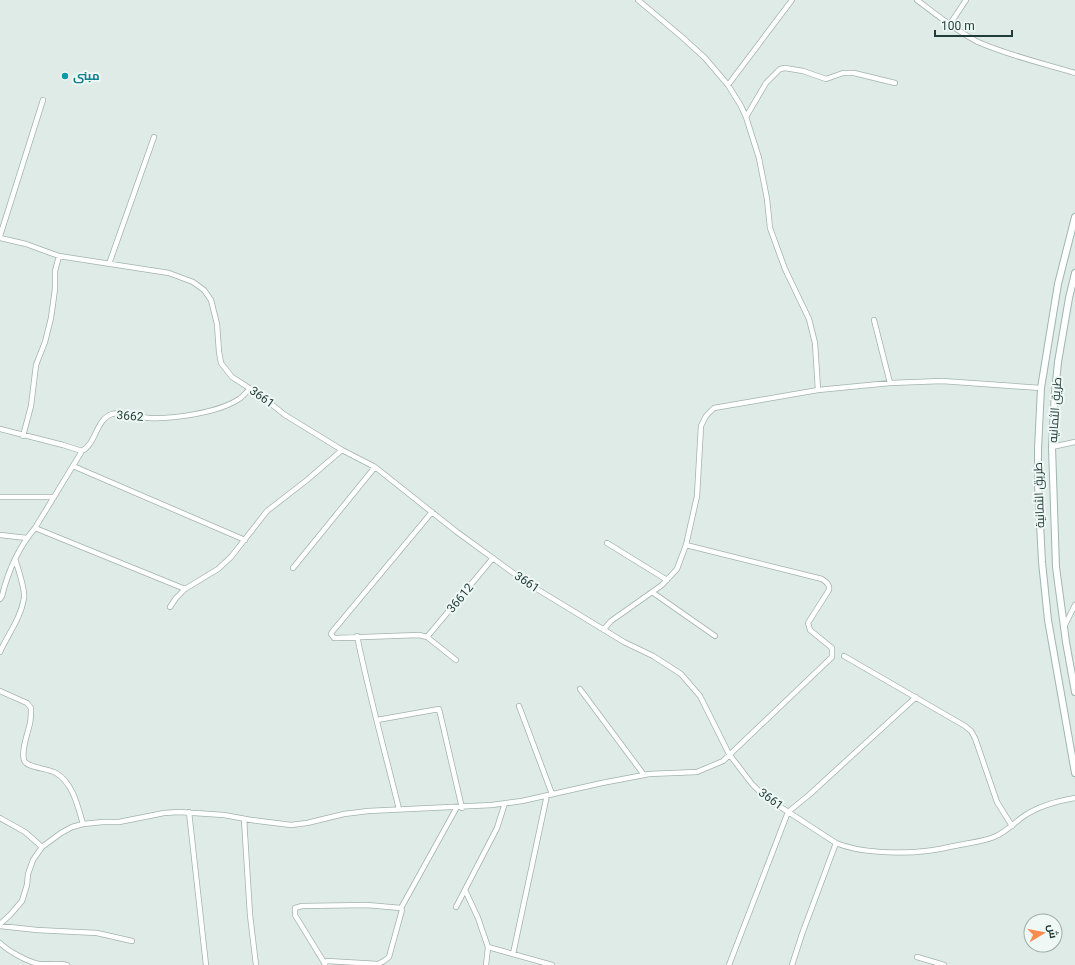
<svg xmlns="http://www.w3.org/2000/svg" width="1075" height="965" viewBox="0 0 1075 965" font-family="Roboto,Cairo,sans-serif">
	<rect width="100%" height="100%" fill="#dfebe7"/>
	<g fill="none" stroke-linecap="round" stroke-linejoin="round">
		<defs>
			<path id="street" d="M638,0l44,37 23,21 23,27 13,21 5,11 13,41 8,41 3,29 15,41 24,50 6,24 3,47
				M917,0c20,15 39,31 61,42 32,14 64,21 97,31
				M950,24l16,-24
				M728,85l64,-85
				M746,117l20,-34 14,-14 5,-1 18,3 23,8 17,-6h11l41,10
				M0,236l43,-136
				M0,238l26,6 33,12 110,17 24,9 11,8 7,10 6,24 2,28 2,11 11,14 28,18 25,20 57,35 33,17 82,65 70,51 97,59 29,14 28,18 19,22 29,58 23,30 7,7 17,13 60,39c23,10 65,11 90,8 11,-1 22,-4 33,-6 10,-2 26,-4 35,-8 12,-5 20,-14 30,-21 15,-10 33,-15 51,-18
				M109,264l45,-127
				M874,320l16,63
				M0,429l63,16 19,6c14,-7 14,-32 30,-37 11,-3 26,3 37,4 24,1 69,-5 90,-19 4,-2 7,-7 11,-10
				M23,436l8,-30 5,-41 9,-23 6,-24 4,-29v-18l4,-15
				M1052,447l23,-5
				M73,466l172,74
				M0,497h54
				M432,512l-100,120 -1,2 3,4h2l83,-3 8,2 29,23
				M35,528l150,61
				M0,535l27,3
				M607,543l60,37
				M293,568l82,-101
				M652,592l63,44
				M0,599l2,-3c6,-25 17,-49 33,-68l47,-77
				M170,607l6,-9 9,-9 33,-20 13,-12 36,-46 40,-31 35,-30
				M1064,627l11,-22
				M604,629l7,-8 51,-36 15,-16 9,-24 11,-49 4,-70 5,-10 8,-8 104,-18 72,-7 52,-2 99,7
				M357,636c12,59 28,116 42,173
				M427,637l66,-79
				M0,652c8,-18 21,-34 24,-54 1,-8 -6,-30 -9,-39
				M844,656l121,70 6,5 4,7 22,64 15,24
				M580,689l64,86
				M0,691l27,12 4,5c0,5 0,10 -1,15 -2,10 -9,27 -6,37 2,8 24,8 32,13 17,10 22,34 27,51
				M519,706l33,88
				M377,720l62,-11 23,99
				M189,812l17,153
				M0,818l25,14 17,15
				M244,819l6,96 6,50
				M465,890l13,28 10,29 -2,18
				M456,907l41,-79 8,-25
				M0,924l10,-9 12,-14 5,-16 1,-11 5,-14 9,-13 19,-14 11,-6 11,-3 20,-2h16l45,-9 15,-1 45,3 27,5 40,5 16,-2 37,-9 24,-3 124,-6 30,-4 80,-18 47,-9 48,-2 26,-11 109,-104v-9l-22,-18 -2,-7 21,-33c1,-6 -3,-8 -7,-11l-136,-34
				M0,926l37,4 60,3 35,8
				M0,943c8,8 28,19 39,21 10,1 19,-1 28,1
				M488,947l64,18
				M513,954l34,-159
				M917,957l27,8
				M324,963l3,-2 51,3 6,-3 5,-4 13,-47 -1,-2 56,-101
				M325,964l-30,-49v-7l7,-2 65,-1 34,3
				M729,965l59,-153 21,-17 107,-98
				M792,965l10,-31 34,-91"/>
			<path id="secondary" d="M1075,217l-17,67 -17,104 -3,61v35l4,78 6,58 27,153
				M1075,273l-6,25 -11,64 -3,30 -3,55 4,120 10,75 9,50"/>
		</defs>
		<use href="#street" stroke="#a2b3af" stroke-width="6"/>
		<use href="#secondary" stroke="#9db7b1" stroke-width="8"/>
		<use href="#street" stroke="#fff" stroke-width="4.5"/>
		<use href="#secondary" stroke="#fff" stroke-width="6"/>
	</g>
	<circle fill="#0f9aa8" stroke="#eff8f4" stroke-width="1.5" cx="65" cy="76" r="4"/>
	<g text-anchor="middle" stroke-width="4" stroke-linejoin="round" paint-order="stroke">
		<g font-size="12" font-weight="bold" fill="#0d838f" stroke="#eff8f4" text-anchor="start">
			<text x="73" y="80">مبنى</text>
		</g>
		<g font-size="12" fill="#1f3c37" stroke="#eff8f4">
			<text transform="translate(262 397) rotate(35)" y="4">3661</text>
			<text transform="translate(1055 410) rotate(-86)" y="4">طريق الثمانيه</text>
			<text transform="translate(130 416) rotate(4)" y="4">3662</text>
			<text transform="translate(1039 495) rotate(-92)" y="4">طريق الثمانية</text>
			<text transform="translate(527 582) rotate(34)" y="4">3661</text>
			<text transform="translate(460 598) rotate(-50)" y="4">36612</text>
			<text transform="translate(771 799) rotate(36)" y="4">3661</text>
		</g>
	</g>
	<g transform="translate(1043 933) rotate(80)"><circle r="19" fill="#eff8f4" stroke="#9cada8"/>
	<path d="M0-3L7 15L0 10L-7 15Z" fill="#fa8b4e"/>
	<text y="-6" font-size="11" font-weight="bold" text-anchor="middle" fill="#1f3c37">ش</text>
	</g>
	<path d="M935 30v6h77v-6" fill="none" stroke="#1f3c37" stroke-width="2"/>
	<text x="941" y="30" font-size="12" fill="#1f3c37" stroke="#eff8f4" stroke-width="3" paint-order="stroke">100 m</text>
</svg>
